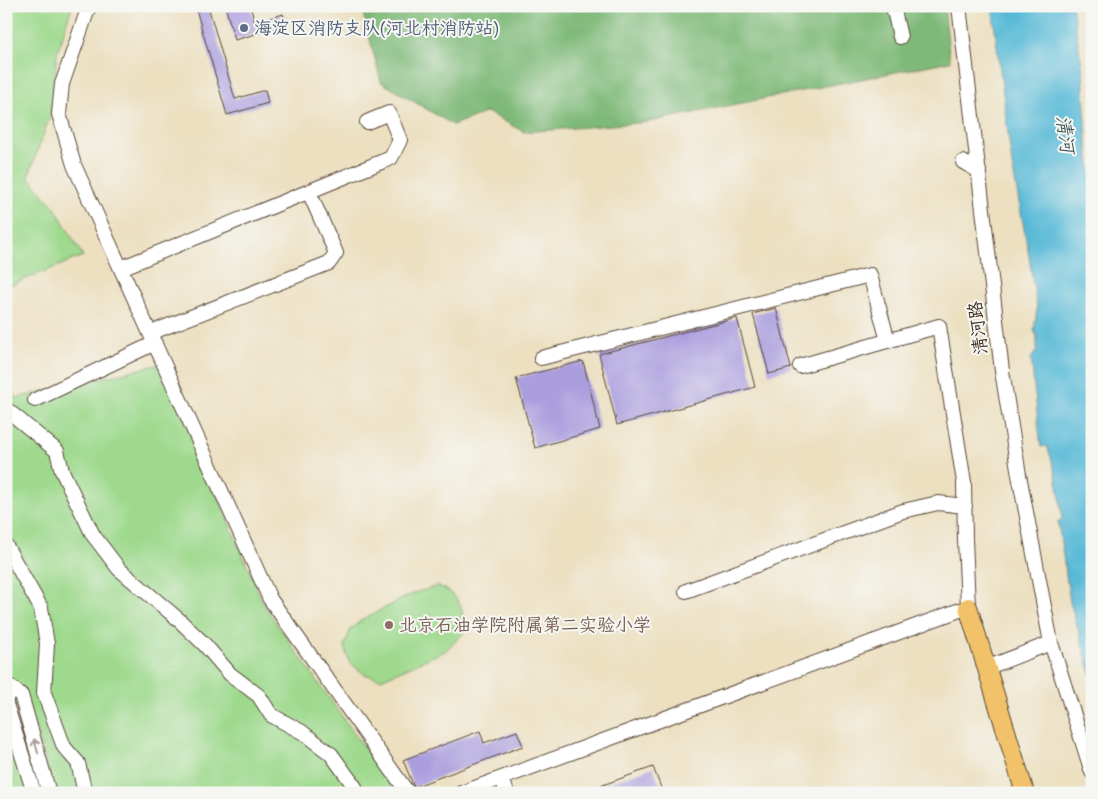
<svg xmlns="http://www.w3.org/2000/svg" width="1098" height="799" viewBox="0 0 1098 799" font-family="Delius,'LXGW WenKai TC',sans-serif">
	<rect width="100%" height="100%" fill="#f6f6f2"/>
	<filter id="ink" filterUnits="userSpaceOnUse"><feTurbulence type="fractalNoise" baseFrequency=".02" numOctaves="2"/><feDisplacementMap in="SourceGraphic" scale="10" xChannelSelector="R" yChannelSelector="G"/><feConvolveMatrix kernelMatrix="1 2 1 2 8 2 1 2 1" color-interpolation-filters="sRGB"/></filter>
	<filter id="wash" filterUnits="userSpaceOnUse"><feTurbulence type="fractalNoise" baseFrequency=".0096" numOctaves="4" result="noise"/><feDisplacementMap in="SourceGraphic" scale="20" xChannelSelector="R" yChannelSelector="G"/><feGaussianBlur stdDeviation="1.12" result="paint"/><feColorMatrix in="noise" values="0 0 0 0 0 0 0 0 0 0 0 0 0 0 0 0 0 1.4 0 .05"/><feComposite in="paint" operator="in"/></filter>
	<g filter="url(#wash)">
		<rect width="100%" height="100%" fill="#ece0c1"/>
		<path fill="#9ed98d" stroke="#6c8256" d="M6,6h66l-15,48 -7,62 -22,61 27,31 28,48 -77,31z
			M161,364l104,243 131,186h-341l-29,-93 -20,8v-333l10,23z
			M438,586c23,9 27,26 25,48l-18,17 -64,28 -17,-5 -15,-12 -5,-16 7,-17 12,-10 51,-26z
			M6,714l24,79h-24z"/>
		<path fill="#7eb978" stroke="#5c724b" d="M361,6h583l6,55 -302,61 -124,10 -37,-20 -34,13 -72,-43z"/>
		<path fill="#59bad7" stroke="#4a727a" d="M992,6h80l11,65 4,72 5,34v500l-22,-75 -12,-80 4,-1c-1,-26 -6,-50 -15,-75l-6,1 -10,-88 6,-9v-14l-3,-5 3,-22 -9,-59 -16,-85z"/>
		<g id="blocks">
			<path fill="#aa9ede" d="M195,6h13l27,93 30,-9 3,13 -41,12z
				M225,6h25l5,17 28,-9 3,11 -51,15z
				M776,308l15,60 -22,6 -16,-60z
				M737,318l18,69 -138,38 -18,-71z
				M583,361l17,68 -65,19 -19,-70z
				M480,731l4,12 33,-12 6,15 -109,41 -11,-27z
				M653,767l10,26h-79l-1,-1z"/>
		</g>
	</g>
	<g filter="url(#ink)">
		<use href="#blocks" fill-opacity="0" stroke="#564536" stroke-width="1"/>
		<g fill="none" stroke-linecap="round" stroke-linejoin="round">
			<defs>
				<path id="minor" d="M89,6l-27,78 -3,30 15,51 196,434 138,194
					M893,6l7,31
					M959,6l43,365 17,104 32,168
					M963,162l16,9
					M121,268l270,-110 9,-18 -11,-27 -22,9
					M150,333l179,-70 7,-10 -27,-61
					M541,358l329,-83 18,66
					M35,400l120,-57
					M6,409l51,42 5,20 31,64 26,34 59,50 27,26 25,29 29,22 12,19 31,17 29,22 24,33 -3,6
					M6,546l35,62 6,36 -3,49 20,54 14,16 7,30
					M686,591l217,-80 35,-8 27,3
					M986,668l65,-25 41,129
					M6,700l3,-14 12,9 28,98
					M6,704l28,89
					M502,778l5,15
					M461,793l507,-186 -3,-68 -1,-57 -25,-156 -139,40"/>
				<path id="major" d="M968,607l57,186"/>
			</defs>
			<use href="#minor" stroke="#564536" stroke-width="16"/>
			<use href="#major" stroke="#564536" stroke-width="20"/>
			<use href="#minor" stroke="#fff" stroke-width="14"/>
			<use href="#major" stroke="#f2c26a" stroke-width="18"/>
		</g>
		<defs><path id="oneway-shaft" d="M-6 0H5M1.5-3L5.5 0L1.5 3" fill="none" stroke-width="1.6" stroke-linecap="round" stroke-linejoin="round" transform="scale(1.25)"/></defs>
		<use stroke="#a79f9a" href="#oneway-shaft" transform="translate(36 746) rotate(-106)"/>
	</g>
	<circle fill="#5c6f8a" stroke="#f6f6f2" stroke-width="2" cx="244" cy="28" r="5"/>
	<circle fill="#8d6e63" stroke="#f6f6f2" stroke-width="2" cx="389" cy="625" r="5"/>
	<g text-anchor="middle" stroke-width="4" stroke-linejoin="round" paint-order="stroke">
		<g font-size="18" fill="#4e5e75" stroke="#f6f6f2" text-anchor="start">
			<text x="254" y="34">海淀区消防支队(河北村消防站)</text>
		</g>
		<g font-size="18" fill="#3b2a1e" stroke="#f6f6f2">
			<text transform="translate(978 328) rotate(-97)" y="6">清河路</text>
		</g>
		<g font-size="18" fill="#785e54" stroke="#f6f6f2" text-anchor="start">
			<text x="399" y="631">北京石油学院附属第二实验小学</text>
		</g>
		<g font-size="19" font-style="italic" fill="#465c5f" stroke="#f6f6f2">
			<text transform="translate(1066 134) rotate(82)" y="7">清河</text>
		</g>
	</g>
	<rect width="1098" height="799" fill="none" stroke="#f6f6f2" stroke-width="25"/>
</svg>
